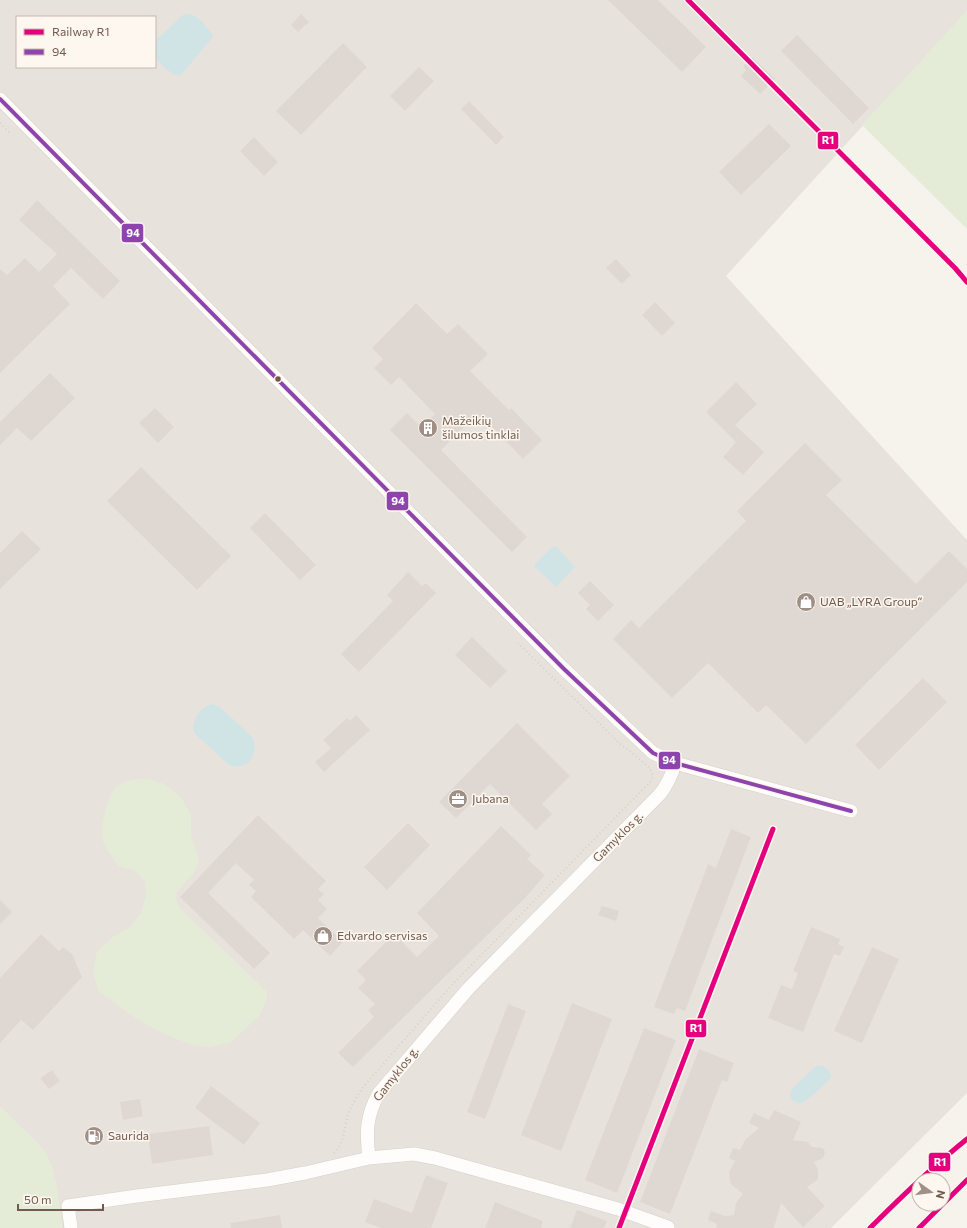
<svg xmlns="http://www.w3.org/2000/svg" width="967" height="1228" viewBox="0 0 967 1228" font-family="Commissioner,sans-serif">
	<rect width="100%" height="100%" fill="#f6f2ec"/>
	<path fill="#e8e2dd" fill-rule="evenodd" d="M0,0h967v11l-241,265 241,264v553l-136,135h-769l-6,-43 -5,-19 -4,-10 -8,-11 -39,-38zM17,17h138v50h-138z"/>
	<path fill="#e4ecd8" d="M967,11v218l-105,-104z
		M148,779l16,5 18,15 9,15v23l6,15 2,10 -4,9 -19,22 1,10 5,7 85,82v8l-8,16 -28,26 -21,5 -17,-2 -29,-11 -24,-13 -41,-29 -6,-19 4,-21 17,-16 15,-8 12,-15 5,-17 -1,-14 -9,-11 -18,-5c-4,-8 -12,-16 -15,-25 -3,-12 4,-48 15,-56 9,-6 19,-6 30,-6z
		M0,1107c13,13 38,34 47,49 10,17 12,52 15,72h-62z"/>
	<path fill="#d0e4e5" d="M187,14c12,1 18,11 25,20l1,3 -32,38c-10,2 -19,-11 -26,-17v-17l28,-26z
		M553,546h3l19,21 -19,20 -22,-21 1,-2z
		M212,704l8,3 32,30c9,16 -6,37 -24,27l-34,-31c-3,-12 5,-26 18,-29z
		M816,1066c8,-1 15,3 15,12 -6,5 -23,24 -30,25 -4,1 -8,-2 -11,-5l1,-8z"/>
	<path fill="#dfd8d2" d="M608,0h50l48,47 -24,25z
		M301,14l8,8 -11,10 -7,-7z
		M797,35l72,73 -16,16 -72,-73z
		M343,43l24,24 -66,68 -25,-24z
		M752,57l23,22 -15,15 -19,-18 5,-6 -3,-4z
		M419,67l15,14 -29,30 -15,-15z
		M469,101l35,36 -8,8 -35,-36z
		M769,124l22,22 -50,49 -22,-23z
		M254,137l24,25 -14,14 -24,-25z
		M37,200l83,81 -17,18 -32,-31 -18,18 17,18 -70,69v-104l7,6 18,-17 14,14 18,-18 -38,-34z
		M616,259l15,16 -9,9 -16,-16z
		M655,302l20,21 -13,13 -20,-21z
		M416,303l31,31 11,-10 30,30 -18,17 39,39 2,-2 31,32 -19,19 -35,-36 -5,5 -10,-10 -32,32 86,87 -15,15 -122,-122 17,-17 14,14 14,-13 -36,-37 -8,8 -17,-17 9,-9 -11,-11z
		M50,373l25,25 -44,43 -14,-13 -17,17v-23z
		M736,382l21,22 -22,21 29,27 -21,23 -20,-18 13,-15 -30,-30z
		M155,408l19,19 -16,16 -19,-20z
		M805,443l37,37 -16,15 90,89 33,-33 18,18v13l-161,162 -40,-39 -8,8 -50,-50 -36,35 -59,-59 18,-19 8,8 107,-107 -9,-10z
		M141,467l90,89 -34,34 -90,-89z
		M265,513l51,52 -16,15 -50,-52z
		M22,531l19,18 -41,40v-36z
		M408,572l14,14 4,-3 10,10 -77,79 -18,-18 52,-53 -6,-6z
		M590,581l24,24 -16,16 -12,-12 4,-4 -12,-12z
		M472,637l35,34 -17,17 -35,-33z
		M923,678l24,24 -68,68 -24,-25z
		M356,715l14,15 -46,42 -9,-10 16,-14 -8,-8 24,-22 3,3z
		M517,723l53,53 -28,28 10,10 -16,16 -46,-46 -34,34 -17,-16z
		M258,815l68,66 -8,8 6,5 -6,6 9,9 -9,9 25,24 -13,14 -27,-26 -9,9 -43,-42 5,-6 -7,-6 5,-5 -18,-17 -28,30 62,60 -16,16 -74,-72z
		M408,823l22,22 -43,45 -23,-23z
		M501,826l30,29 -4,4 18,16 -20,23 -172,169 -15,-14 36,-36 -6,-7 7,-6 -17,-16 8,-8 -9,-9 37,-37 23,23 22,-21 -22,-23z
		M731,829l20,8 -66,174 -8,-3 -3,6 -20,-7 54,-143 8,4z
		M0,900l12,12 -12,12z
		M602,906l17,5 -3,10 -18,-6z
		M811,927l29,12 -2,5 6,3 -4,9 -6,-2 -31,78 -35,-14 13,-33 11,4 6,-16 -5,-2z
		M41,934l18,17 4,-4 9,7 10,23 -49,53 -12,-10 -21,23v-65z
		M872,947l27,12 -37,84 -28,-12z
		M572,1003l40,16 -51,132 -40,-16z
		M508,1004l18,7 -41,108 -18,-7z
		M644,1028l32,12 -59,153 -32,-13z
		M699,1049l35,14 -7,19 -5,-2 -52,134 -30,-12z
		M52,1070l8,11 -11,8 -9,-11z
		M211,1086l49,37 -16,22 -49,-37z
		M140,1099l3,17 -20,4 -3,-18z
		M774,1110l27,12 -8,18 15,2 4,5 10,1 2,2 1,2 -2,6 -9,4 4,8v8l-2,3 -9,6 18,19 -22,21 -22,-24 -7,25h-58l1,-4 -9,-4 3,-9 14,5 9,-1 2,-12 7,-9 -11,-9 -2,-3 -1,-10 6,-11 -6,-3 4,-10 7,2 5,-10 14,-12 -10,-5 5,-10 15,7z
		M209,1126l4,29 -61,9 -4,-30z
		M97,1127l4,15 -10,3 -4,-15z
		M426,1175l22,8 -17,45h-50l-16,-6 9,-23 38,14z
		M495,1202l48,19 -2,7h-56z
		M577,1210l30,11 -3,7h-34z
		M280,1215l2,13h-51l-1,-5z"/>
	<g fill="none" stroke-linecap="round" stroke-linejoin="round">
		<defs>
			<path id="minor" d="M0,99l564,570 89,84 22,10 176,48
				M369,1158c-3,-26 -3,-42 10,-65l89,-104 192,-195c8,-10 12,-19 15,-31
				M71,1228l-3,-22 69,-10 130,-16 38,-7 64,-15 45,-4 21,4 183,51 50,18"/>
		</defs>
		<use href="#minor" stroke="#d5cfca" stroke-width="14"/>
		<path stroke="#d7d0cc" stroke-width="2" stroke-dasharray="1 3" stroke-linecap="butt" d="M0,123l11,11
			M334,1153c11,-9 10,-26 14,-39 4,-10 10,-19 16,-28l86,-99 201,-206c1,-4 2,-6 0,-10 -2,-6 -26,-23 -33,-29l-100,-99"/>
		<use href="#minor" stroke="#fefdfc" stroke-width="13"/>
		<defs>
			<path id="bus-1" d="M0,99l564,570 89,84 22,10 176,48"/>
		</defs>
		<use href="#bus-1" stroke="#fdf7ef" stroke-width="7"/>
		<use href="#bus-1" stroke="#8e44ad" stroke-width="4"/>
		<defs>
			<path id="rail-1" d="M688,0l267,268 12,14
				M619,1228l154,-399
				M870,1228c31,-31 62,-61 97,-89
				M919,1228l48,-48"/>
		</defs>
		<use href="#rail-1" stroke="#fdf7ef" stroke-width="8"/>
		<use href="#rail-1" stroke="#e5007d" stroke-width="5"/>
	</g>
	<defs>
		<symbol id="building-disc" viewBox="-11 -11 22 22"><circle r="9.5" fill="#a08f86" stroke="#fdf7ef"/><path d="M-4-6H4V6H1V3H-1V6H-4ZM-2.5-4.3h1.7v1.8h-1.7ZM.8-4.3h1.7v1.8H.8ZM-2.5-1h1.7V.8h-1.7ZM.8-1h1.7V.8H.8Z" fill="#fff"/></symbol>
		<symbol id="shop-disc" viewBox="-11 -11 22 22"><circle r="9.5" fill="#a08f86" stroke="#fdf7ef"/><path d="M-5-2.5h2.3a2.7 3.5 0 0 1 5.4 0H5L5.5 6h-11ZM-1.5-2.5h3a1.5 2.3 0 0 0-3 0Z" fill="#fff"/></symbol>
		<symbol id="office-disc" viewBox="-11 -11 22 22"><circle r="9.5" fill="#a08f86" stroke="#fdf7ef"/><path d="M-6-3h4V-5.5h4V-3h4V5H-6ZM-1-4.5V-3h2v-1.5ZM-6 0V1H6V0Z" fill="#fff"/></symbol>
		<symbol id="fuel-disc" viewBox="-11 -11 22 22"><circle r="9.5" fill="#a08f86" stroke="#fdf7ef"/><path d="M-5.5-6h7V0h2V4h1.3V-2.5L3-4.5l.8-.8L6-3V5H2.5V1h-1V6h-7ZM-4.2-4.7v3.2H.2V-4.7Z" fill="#fff"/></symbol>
	</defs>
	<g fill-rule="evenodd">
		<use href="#building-disc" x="417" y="417" width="22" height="22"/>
		<use href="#shop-disc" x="795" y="591" width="22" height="22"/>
		<use href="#office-disc" x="447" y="788" width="22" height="22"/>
		<use href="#shop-disc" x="312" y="925" width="22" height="22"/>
		<use href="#fuel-disc" x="83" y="1125" width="22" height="22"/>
	</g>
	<circle fill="#725a4f" stroke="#fdf7ef" stroke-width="1.5" cx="278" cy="379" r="3.5"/>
	<g text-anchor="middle" stroke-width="3" stroke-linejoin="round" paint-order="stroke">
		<g font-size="12" fill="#725a4f" stroke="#fdf7ef" text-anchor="start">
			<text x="442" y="425">Mažeikių<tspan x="442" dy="14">šilumos tinklai</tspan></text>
			<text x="820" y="606">UAB „LYRA Group“</text>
			<text x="472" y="803">Jubana</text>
			<text x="337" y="940">Edvardo servisas</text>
			<text x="108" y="1140">Saurida</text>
		</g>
		<g font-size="12" fill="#725a4f" stroke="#fdf7ef">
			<text transform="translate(618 837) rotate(-45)" y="4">Gamyklos g.</text>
			<text transform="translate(396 1074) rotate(-52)" y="4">Gamyklos g.</text>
		</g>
	</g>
	<g stroke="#fdf7ef" stroke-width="1.5">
		<rect x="817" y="131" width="22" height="19" rx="4" fill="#e5007d"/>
		<rect x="121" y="223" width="23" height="20" rx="4" fill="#8e44ad"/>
		<rect x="386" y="491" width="23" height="20" rx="4" fill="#8e44ad"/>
		<rect x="658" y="751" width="23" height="19" rx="4" fill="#8e44ad"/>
		<rect x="685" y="1019" width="22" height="19" rx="4" fill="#e5007d"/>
		<rect x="928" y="1152" width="23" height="20" rx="4" fill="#e5007d"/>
	</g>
	<g font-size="11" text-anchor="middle" font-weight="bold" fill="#fff">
		<text x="828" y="144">R1</text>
		<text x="133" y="237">94</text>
		<text x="398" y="505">94</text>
		<text x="669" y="764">94</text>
		<text x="696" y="1032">R1</text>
		<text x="940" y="1166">R1</text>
	</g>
	<rect x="16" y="16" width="140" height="52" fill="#fdf7ef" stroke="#c5b8af"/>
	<rect x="24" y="29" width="20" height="6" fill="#e5007d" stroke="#c5b8af"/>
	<text x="52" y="36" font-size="12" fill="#725a4f">Railway R1</text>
	<rect x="24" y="49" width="20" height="6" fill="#8e44ad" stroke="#c5b8af"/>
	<text x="52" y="56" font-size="12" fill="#725a4f">94</text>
	<g transform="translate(931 1192) rotate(104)"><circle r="19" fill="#fdf7ef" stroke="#c5b8af"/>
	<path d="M0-3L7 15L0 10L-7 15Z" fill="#a08f86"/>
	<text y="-6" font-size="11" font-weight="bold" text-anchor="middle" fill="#725a4f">N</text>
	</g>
	<path d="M18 1204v6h85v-6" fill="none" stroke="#725a4f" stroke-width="2"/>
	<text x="24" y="1204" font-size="12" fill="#725a4f" stroke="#fdf7ef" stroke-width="3" paint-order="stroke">50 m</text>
</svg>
